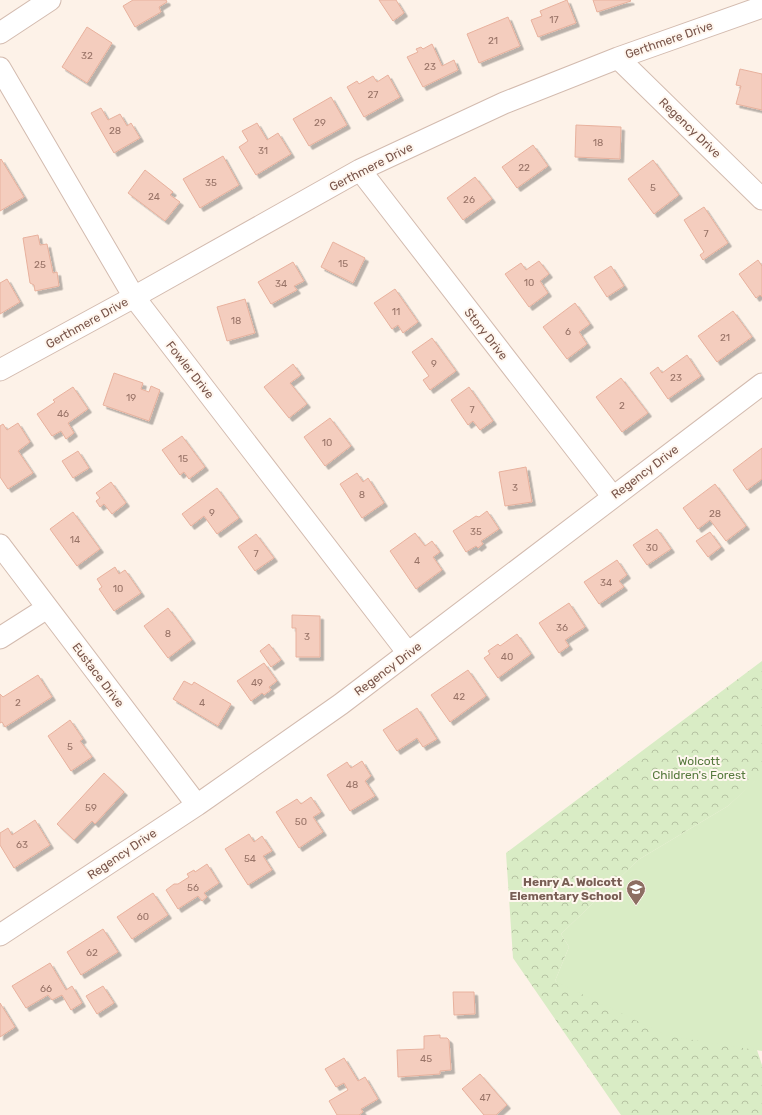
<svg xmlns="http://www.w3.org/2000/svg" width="762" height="1115" viewBox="0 0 762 1115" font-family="Rubik,sans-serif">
	<defs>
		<pattern id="forest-crowns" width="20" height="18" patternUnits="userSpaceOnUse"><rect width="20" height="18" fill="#d9ecc5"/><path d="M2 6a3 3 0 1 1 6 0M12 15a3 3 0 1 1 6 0" fill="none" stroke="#b5c2a2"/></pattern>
		<filter id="shadow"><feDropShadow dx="3.5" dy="3.5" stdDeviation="0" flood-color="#0004"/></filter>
	</defs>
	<rect width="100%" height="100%" fill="#fdf2e8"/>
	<path fill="url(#forest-crowns)" d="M762,661v114l-34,31 -90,54 -77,74 8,13 -14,34 202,69 5,15v50h-141l-108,-157 -7,-105z"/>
	<path fill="#d9ecc5" d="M762,774v277l-94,-15 -113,-55 14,-34 -8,-13 77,-74 90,-54z"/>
	<path fill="#f4cdbe" stroke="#e8b19d" filter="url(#shadow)" d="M133,0h33l1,2 -8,5 2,5 -26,15 -12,-21z
		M379,0h17l8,13 -11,8z
		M567,0l9,23 -38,14 -7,-17 11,-4 -2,-5z
		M593,0h37l1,1 -34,11z
		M508,17l12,29 -41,17 -12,-29z
		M87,27l25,16 -25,40 -25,-16z
		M432,44l10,22 12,-6 4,10 -35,17 -16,-30 11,-5 -2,-3 5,-2 2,2z
		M740,69l22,5v36l-26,-6 5,-18 -5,-1z
		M388,75l12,22 -36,20 -17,-30 10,-6 2,3 14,-8 4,6z
		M331,97l16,28 -38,21 -16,-27z
		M101,108l7,12 12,-6 7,12 4,-3 9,15 -26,15 -23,-40z
		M257,123l10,17 11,-7 13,21 -35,21 -17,-28 9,-6 -6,-10z
		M576,125l45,2 -1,32 -45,-2z
		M533,145l15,21 -31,22 -15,-21z
		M223,156l16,29 -39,23 -17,-29z
		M1,159l23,38 -24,14v-51z
		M653,160l26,35 -25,19 -26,-35z
		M145,170l28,22 -3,3 10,7 -15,19 -37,-28z
		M475,177l17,22 -29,21 -16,-22z
		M704,207l24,36 -25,17 -3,-5 4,-3 -20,-32z
		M38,235l2,10 7,-1 6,29 4,-1 2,14 -24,5 -1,-6 -4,-2 -7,-45z
		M333,242l32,16 -12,25 -32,-16z
		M758,260l4,6v31l-2,-2 -4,3 -17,-24z
		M539,261l10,13 -9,7 8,12 -19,14 -24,-33 16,-11 5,7z
		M293,262l11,19 -10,5 3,4 -26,14 -13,-22z
		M611,266l13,20 -17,11 -13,-20z
		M7,279l13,23 -20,12v-31z
		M395,289l23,33 -15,11 -5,-8 -6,4 -18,-26z
		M245,299l10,34 -28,8 -10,-34z
		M575,303l15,21 -11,8 8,12 -20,15 -24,-32z
		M733,311l19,26 -35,25 -19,-26z
		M432,338l24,33 -26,19 -7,-10 6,-4 -17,-24z
		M687,355l14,21 -33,23 -18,-26 8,-6 4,6z
		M293,364l8,11 -11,8 17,21 -18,14 -25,-31z
		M114,373l29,10 -2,6 8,3 2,-6 9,4 -11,31 -46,-16z
		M621,378l27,35 -26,19 -26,-35z
		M73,387l15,22 -20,14 6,10 -8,6 -5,-8 -9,5 -15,-22 18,-12 -2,-2z
		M469,387l24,34 -13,9 -7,-9 -5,4 -17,-25z
		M330,418l21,28 -26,20 -21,-29z
		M18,423l12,19 -12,9 15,22 -25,16 -8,-12v-51l3,-2 4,6z
		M182,436l23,31 -16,12 -5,-7 -4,3 -18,-25z
		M762,448v31l-15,11 -14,-20z
		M78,451l11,17 -16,10 -11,-17z
		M526,467l6,35 -27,4 -6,-34z
		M357,473l6,9 5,-4 16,25 -22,15 -22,-34z
		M111,482l15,21 -14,11 -8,-10 -4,3 -4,-6 4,-3 -4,-5z
		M715,484l31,42 -20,15 -16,-21 -12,9 -15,-21z
		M217,488l22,30 -22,16 -13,-18 -13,10 -9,-12z
		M487,511l12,18 -18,12 2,3 -5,4 -2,-2 -10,6 -13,-21 23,-15 3,1z
		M73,512l27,37 -23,17 -27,-37z
		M657,529l14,20 -24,16 -14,-20z
		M710,532l11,15 -13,10 -12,-16z
		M415,533l10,13 7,-5 8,11 -7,5 9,13 -26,19 -26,-38z
		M256,534l18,24 -19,13 -17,-24z
		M617,560l10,15 -8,6 5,6 -25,17 -15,-22z
		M115,567l4,7 6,-4 16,23 -27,18 -15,-22 3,-2 -5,-8z
		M569,603l16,24 -20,13 4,6 -10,7 -20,-30z
		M168,608l24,32 -24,18 -24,-32z
		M292,615l28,1v41h-24v-29h-4z
		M517,634l14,20 -33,24 -14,-20 6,-4 -2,-3 10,-7 2,2z
		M269,644l12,16 -10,7 -11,-16z
		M264,663l13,18 -8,6 2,3 -7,5 -2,-2 -11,8 -14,-20z
		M468,670l18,26 -36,26 -19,-27z
		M38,675l14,22 -47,30 -3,-5 -2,1v-29l3,3z
		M184,681l8,4 2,-3 37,22 -13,22 -45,-27z
		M417,708l20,31 -14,8 -6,-9 -20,13 -14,-21z
		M70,720l13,19 -3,2 12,16 -21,14 -23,-35z
		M362,761l9,15 -6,5 10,15 -25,15 -23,-36 20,-13 4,6z
		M104,773l20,19 -29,32 -3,-3 -18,19 -17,-16z
		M311,797l10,15 -8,5 10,15 -24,16 -23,-36 21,-13 4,5z
		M35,820l15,25 -36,23 -14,-23v-12l8,-5 4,7z
		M249,834l5,8 8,-6 10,15 -9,5 9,14 -24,15 -23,-36z
		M207,864l12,19 -15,10 3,4 -5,4 -4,-5 -20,13 -12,-19 8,-6h4l11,-7 -2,-3 7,-4 1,2z
		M153,893l15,22 -36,24 -15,-22z
		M103,929l15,23 -37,23 -14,-23z
		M50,963l16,27 6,-4 10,17 -11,7 -9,-15 -10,5 -4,-5 -22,13 -14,-22z
		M103,986l11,17 -17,11 -11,-18z
		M453,992h21l1,22 -21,1z
		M0,1003l15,24 -15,10z
		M440,1035v3h7l2,2 2,30 -11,1v3l-42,3 -1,-27 27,-1v-13z
		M344,1058l14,23 7,-4 13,22 -17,10 2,3 -4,3h-22l-8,-14 19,-11 -4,-7 -8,4 -11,-18z
		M480,1074l27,31 -11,10h-12l-21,-25 -1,-1z"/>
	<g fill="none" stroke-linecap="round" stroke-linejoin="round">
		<defs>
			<path id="street" d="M0,33l50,-33
				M618,58l144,141
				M0,68l134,229 274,356
				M360,170l253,327
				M0,370l134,-73 226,-127 144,-67 114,-45 144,-51
				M0,545l197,260
				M0,638l47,-30
				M0,935l197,-130 144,-101 421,-320"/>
		</defs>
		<use href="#street" stroke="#d3bbaf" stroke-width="23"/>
		<use href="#street" stroke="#fff" stroke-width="21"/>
	</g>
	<defs>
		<symbol id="school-pin" viewBox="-11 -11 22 30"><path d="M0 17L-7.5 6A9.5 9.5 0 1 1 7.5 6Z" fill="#8d6e63" stroke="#fff7ef"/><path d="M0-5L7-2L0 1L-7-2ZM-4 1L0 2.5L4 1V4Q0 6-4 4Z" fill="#fff"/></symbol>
	</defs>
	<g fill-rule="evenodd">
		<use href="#school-pin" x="625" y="878" width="22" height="30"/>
	</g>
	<g text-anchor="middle" stroke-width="4" stroke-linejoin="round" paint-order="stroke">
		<g font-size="10" fill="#987367">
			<text x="554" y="23">17</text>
			<text x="493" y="44">21</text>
			<text x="87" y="59">32</text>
			<text x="430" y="70">23</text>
			<text x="373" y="98">27</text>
			<text x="320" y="126">29</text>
			<text x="115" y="134">28</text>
			<text x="598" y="146">18</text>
			<text x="263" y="154">31</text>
			<text x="524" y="171">22</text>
			<text x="211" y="186">35</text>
			<text x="653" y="191">5</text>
			<text x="154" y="200">24</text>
			<text x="469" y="203">26</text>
			<text x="706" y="237">7</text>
			<text x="343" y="267">15</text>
			<text x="40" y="268">25</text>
			<text x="529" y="286">10</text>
			<text x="281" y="287">34</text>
			<text x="396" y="315">11</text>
			<text x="236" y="324">18</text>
			<text x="568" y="335">6</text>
			<text x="725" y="341">21</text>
			<text x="434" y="367">9</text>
			<text x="676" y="381">23</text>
			<text x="131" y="401">19</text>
			<text x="622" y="409">2</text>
			<text x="472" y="413">7</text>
			<text x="63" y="417">46</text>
			<text x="327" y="446">10</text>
			<text x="183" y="462">15</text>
			<text x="515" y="491">3</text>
			<text x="362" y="498">8</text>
			<text x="212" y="516">9</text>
			<text x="715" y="517">28</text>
			<text x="476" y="535">35</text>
			<text x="75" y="543">14</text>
			<text x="652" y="551">30</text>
			<text x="256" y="557">7</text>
			<text x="417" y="564">4</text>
			<text x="606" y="586">34</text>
			<text x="118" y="592">10</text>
			<text x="562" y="631">36</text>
			<text x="168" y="637">8</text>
			<text x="307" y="640">3</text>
			<text x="507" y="660">40</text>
			<text x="257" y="686">49</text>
			<text x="459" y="700">42</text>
			<text x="18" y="706">2</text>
			<text x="202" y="706">4</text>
			<text x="70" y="750">5</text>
			<text x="352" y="788">48</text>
			<text x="91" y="811">59</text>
			<text x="301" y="825">50</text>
			<text x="22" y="848">63</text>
			<text x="250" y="862">54</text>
			<text x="193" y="891">56</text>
			<text x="143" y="920">60</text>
			<text x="92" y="956">62</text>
			<text x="46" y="992">66</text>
			<text x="426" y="1062">45</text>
			<text x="485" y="1101">47</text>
		</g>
		<g font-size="12" fill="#79554a" stroke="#fff7ef">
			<text transform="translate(669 40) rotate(-19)" y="4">Gerthmere Drive</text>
			<text transform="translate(690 128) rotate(44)" y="4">Regency Drive</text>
			<text transform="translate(371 167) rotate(-27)" y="4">Gerthmere Drive</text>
			<text transform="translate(87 323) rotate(-29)" y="4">Gerthmere Drive</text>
			<text transform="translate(486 334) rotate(52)" y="4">Story Drive</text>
			<text transform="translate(190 370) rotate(52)" y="4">Fowler Drive</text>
			<text transform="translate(645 472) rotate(-37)" y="4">Regency Drive</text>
			<text transform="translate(388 669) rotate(-37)" y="4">Regency Drive</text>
			<text transform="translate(98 675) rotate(53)" y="4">Eustace Drive</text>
			<text transform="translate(122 854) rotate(-34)" y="4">Regency Drive</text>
		</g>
		<g font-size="12" fill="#577a3e" stroke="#fff7ef">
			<text x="699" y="765">Wolcott<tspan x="699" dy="14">Children's Forest</tspan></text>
		</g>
		<g font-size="12" font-weight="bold" fill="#785e54" stroke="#fff7ef" text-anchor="end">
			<text x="622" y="886">Henry A. Wolcott<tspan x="622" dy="14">Elementary School</tspan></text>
		</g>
	</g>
</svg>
